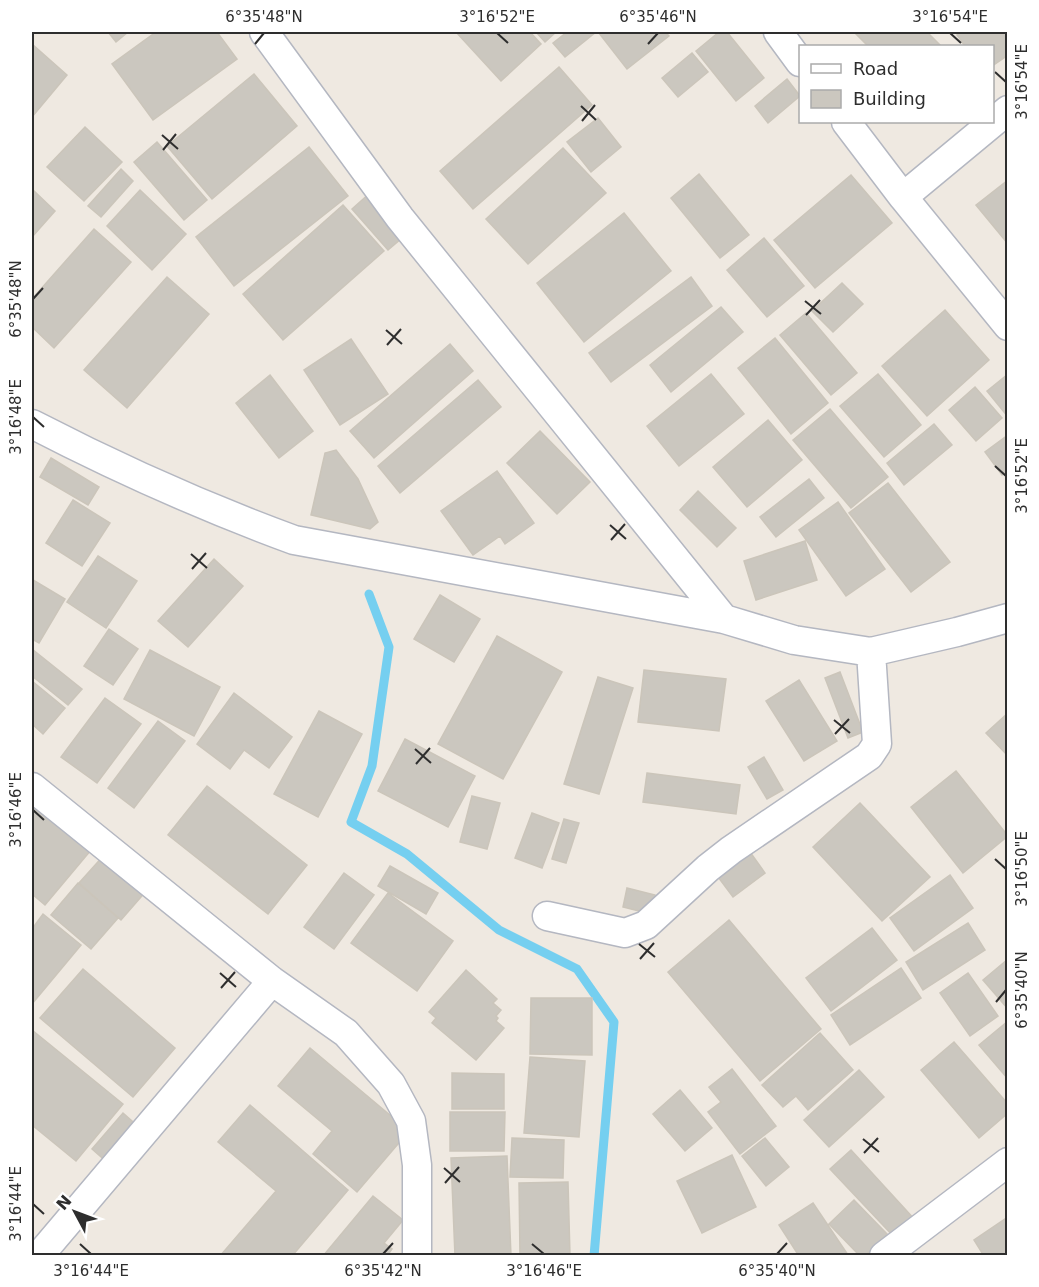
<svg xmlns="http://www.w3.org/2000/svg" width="1039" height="1287" viewBox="0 0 1039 1287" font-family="'DejaVu Sans',sans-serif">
	<rect width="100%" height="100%" fill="#efe9e1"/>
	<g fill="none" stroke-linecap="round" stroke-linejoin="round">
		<path stroke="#75cff0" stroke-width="9" d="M369,594l20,53 -17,119 -21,56 56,32 92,76 78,39 37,53 -20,234"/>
	</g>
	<path fill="#cbc7bf" stroke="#cbc5ba" stroke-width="1.5" d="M108,32h20l-12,10z
		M156,32h61l20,27 -84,61 -41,-56z
		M456,32h74l11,12 -40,37z
		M536,32h20l-11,10z
		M567,32h29l-31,25 -12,-14z
		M600,32h65l4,4 -42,33 -28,-36z
		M719,32h8l37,46 -28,23 -40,-50z
		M854,32h73l14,14h-73z
		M962,32h46v23l-16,11v-20h-27l-8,-11z
		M32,44l35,31 -35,42z
		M692,53l16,19 -30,25 -16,-19z
		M559,67l33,38 -119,104 -33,-38z
		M254,74l43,52 -85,73 -45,-53z
		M787,79l13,17 -32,27 -13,-17z
		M598,118l23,29 -30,25 -24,-30z
		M85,127l37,35 -38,39 -37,-34z
		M157,142l50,58 -23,20 -50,-58z
		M309,147l39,49 -114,90 -38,-49z
		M563,148l43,45 -78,71 -42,-45z
		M121,169l12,12 -32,36 -13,-11z
		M699,174l50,61 -29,23 -49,-60z
		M851,175l41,48 -77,65 -41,-48z
		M1008,180v64l-32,-39z
		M32,189l23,22 -23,26z
		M140,190l46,44 -34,36 -45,-44z
		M371,192l37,41 -20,17 -36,-41z
		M343,205l41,46 -101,89 -40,-46z
		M624,213l47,58 -87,71 -47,-59z
		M94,229l37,33 -77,86 -22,-21v-28z
		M764,238l40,48 -37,31 -40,-47z
		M167,277l42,37 -82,94 -43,-38z
		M691,277l21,29 -101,76 -22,-29z
		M842,283l21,21 -30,28 -21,-21z
		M721,307l22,25 -72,60 -21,-27z
		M945,310l44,50 -62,56 -45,-50z
		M806,313l51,60 -26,22 -51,-60z
		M775,338l53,65 -37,31 -53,-66z
		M351,339l37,55 -48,31 -36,-55z
		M450,344l23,27 -99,87 -24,-27z
		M711,374l33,40 -65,52 -32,-40z
		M878,374l43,51 -37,32 -44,-51z
		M1008,374v43l-21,-26z
		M270,375l43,56 -34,27 -43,-55z
		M478,380l23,27 -101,86 -22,-27z
		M975,387l27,31 -26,23 -27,-31z
		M830,409l58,68 -37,31 -58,-68z
		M768,420l34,40 -55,47 -34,-40z
		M934,424l18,21 -48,40 -17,-22z
		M540,431l50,51 -33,32 -50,-51z
		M1008,435v36l-6,4 -17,-23z
		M336,450l22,29 20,43 -8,7 -59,-14 14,-62z
		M51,458l48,29 -11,18 -48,-28z
		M497,471l37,52 -29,21 -5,-8 -27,19 -32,-44z
		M809,479l15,19 -48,39 -16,-20z
		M888,483l62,79 -39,30 -62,-79z
		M698,491l38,37 -19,19 -37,-37z
		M73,500l37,23 -28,43 -36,-23z
		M838,502l47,67 -39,27 -47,-66z
		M805,541l12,39 -61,20 -12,-39z
		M98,556l39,25 -31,47 -39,-26z
		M214,559l29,27 -55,61 -30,-26z
		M33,580l32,19 -26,44 -7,-4v-56z
		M440,595l40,24 -26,43 -40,-23z
		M109,629l29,20 -25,36 -29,-19z
		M497,636l65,36 -59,107 -65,-35z
		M32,649l50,40 -14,16 -36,-29z
		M150,650l70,37 -26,49 -70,-37z
		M644,670l82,9 -7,52 -81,-9z
		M840,672l23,60 -15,6 -23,-60z
		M598,677l35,11 -34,106 -35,-10z
		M799,680l38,61 -33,20 -38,-60z
		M32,681l33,27 -22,26 -11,-10z
		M234,693l58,44 -23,31 -25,-18 -14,19 -33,-25z
		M105,698l36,26 -44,59 -36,-26z
		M319,711l43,23 -44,83 -44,-23z
		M1008,713v43l-22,-23z
		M158,721l27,20 -51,67 -26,-20z
		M405,739l70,37 -27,51 -70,-36z
		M764,757l19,33 -16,9 -19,-32z
		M956,771l52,65 -45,37 -52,-66z
		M647,773l93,12 -4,29 -93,-12z
		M207,786l100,79 -39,49 -100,-79z
		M32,789l64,55 -51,61 -13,-11z
		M472,796l28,7 -13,46 -27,-7z
		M860,803l70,74 -48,44 -69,-74z
		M532,813l27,10 -17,45 -27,-10z
		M564,819l15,4 -13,40 -14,-4z
		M750,852l15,21 -32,24 -15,-20z
		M105,854l42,36 -26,30 -42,-37z
		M390,866l48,27 -12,21 -48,-28z
		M344,873l30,22 -40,54 -30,-22z
		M950,875l23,33 -59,43 -24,-33z
		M78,883l40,35 -27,31 -40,-34z
		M627,888l28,7 -4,19 -28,-7z
		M388,893l65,48 -36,50 -66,-48z
		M43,914l38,31 -49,59v-75z
		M729,920l92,109 -61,52 -92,-109z
		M968,923l17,27 -62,40 -17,-28z
		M872,928l25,32 -66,51 -25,-33z
		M1008,959v50l-25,-29z
		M901,968l20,30 -71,47 -19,-30z
		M83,969l92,79 -42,49 -93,-79z
		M466,970l31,29 -4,4 8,7 -5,6 2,2 -2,3 8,7 -28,32 -44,-37 4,-5 -7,-6z
		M968,973l30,43 -28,20 -30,-43z
		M531,998h61v57l-62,-1z
		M1008,1021v58l-29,-34z
		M32,1030l91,74 -47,57 -44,-36z
		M820,1033l33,37 -45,40 -12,-14 -13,11 -21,-22z
		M954,1042l54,62v9l-29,25 -58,-68z
		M310,1048l99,83 -52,61 -44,-38 19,-23 -54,-45z
		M530,1057l55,4 -6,76 -55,-4z
		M732,1069l44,57 -36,28 -32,-42 13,-10 -12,-15z
		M859,1070l25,27 -55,50 -25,-27z
		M452,1073l52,1v35h-52z
		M680,1090l32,38 -27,23 -32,-37z
		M250,1105l98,85 -56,66h-72l56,-65 -58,-49z
		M450,1112h55l-1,39h-54z
		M123,1113l17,15 -31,36 -17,-15z
		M512,1138l52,2 -1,38 -53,-1z
		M765,1138l24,29 -23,19 -24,-30z
		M851,1150l65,71 -20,18 -66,-70z
		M732,1155l24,52 -54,26 -25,-52z
		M507,1156l4,100h-56l-4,-98z
		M568,1182l2,74h-50l-1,-73z
		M373,1196l30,24 -19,23 8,6 -5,7h-64z
		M854,1200l33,34 -22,22h-5l-31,-32z
		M813,1203l35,52 -1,1h-48l-20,-31z
		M1008,1217v39h-24l-10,-16z"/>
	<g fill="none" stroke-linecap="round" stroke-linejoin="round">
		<defs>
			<path id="minor" d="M264,32l136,186 324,401
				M778,32l22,30
				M846,122l57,75 105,129
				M903,197l105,-87
				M32,424c85,44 172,83 262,116l430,79 70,21 77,12 86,-20 51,-14
				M32,787l240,194 74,52 45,51 20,37 6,44v91
				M547,916l78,17 21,-8 62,-57 23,-18 138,-94 8,-12 -6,-92
				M39,1256l233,-275
				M884,1256l124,-94"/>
		</defs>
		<use href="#minor" stroke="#b4b7c1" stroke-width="31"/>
		<use href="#minor" stroke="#fff" stroke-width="28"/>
	</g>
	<path fill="none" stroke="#2e2e2e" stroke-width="2" d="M497,33l11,10M950,33l11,10M255,44l9,-11M648,44l10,-11M995,72l11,10M581,106l15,14M582,121l13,-16M162,135l16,14M163,150l13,-16M33,299l10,-11M805,301l16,13M806,315l14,-15M386,330l16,14M387,345l14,-16M33,417l11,10M995,466l11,10M610,525l16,14M611,540l14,-16M191,554l16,14M192,569l14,-16M834,720l16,13M835,734l14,-15M415,749l16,14M416,764l14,-16M33,810l11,10M995,859l11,10M639,944l16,13M640,959l14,-16M220,973l16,14M221,988l14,-16M996,1002l10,-12M863,1139l16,13M864,1153l14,-15M444,1168l16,14M445,1183l14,-16M33,1204l11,10M80,1244l11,10M532,1244l12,10M383,1254l10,-11M777,1254l10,-11"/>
	<rect width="1039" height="1287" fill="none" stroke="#ffffff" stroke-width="66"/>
	<rect x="799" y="45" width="195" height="78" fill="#ffffff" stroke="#ababab" stroke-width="1.5"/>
	<rect x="811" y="64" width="30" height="9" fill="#ffffff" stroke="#ababab" stroke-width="1.5"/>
	<text x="853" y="75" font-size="18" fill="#2e2e2e">Road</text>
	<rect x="811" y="90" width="30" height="18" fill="#cbc7bf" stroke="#ababab" stroke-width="1.5"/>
	<text x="853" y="105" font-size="18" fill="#2e2e2e">Building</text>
	<g transform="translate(75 1212) rotate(311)" stroke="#ffffff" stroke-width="4.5" paint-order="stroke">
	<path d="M0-4.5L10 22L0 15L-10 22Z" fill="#2e2e2e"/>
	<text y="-9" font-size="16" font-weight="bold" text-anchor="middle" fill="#2e2e2e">N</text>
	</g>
	<rect x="33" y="33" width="973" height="1221" fill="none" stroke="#2e2e2e" stroke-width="2"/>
	<g font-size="15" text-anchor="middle" fill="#2e2e2e">
		<text x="264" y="22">6°35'48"N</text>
		<text x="497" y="22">3°16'52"E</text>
		<text x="658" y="22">6°35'46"N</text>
		<text x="950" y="22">3°16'54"E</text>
		<text transform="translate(1022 82) rotate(-90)" y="5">3°16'54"E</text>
		<text transform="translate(16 299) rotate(-90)" y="5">6°35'48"N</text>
		<text transform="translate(16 417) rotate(-90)" y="5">3°16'48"E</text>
		<text transform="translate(1022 476) rotate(-90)" y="5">3°16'52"E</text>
		<text transform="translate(16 810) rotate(-90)" y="5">3°16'46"E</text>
		<text transform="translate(1022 869) rotate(-90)" y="5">3°16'50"E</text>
		<text transform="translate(1022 990) rotate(-90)" y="5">6°35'40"N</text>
		<text transform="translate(16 1204) rotate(-90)" y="5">3°16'44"E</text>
		<text x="91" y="1276">3°16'44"E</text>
		<text x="383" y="1276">6°35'42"N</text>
		<text x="544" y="1276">3°16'46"E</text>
		<text x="777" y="1276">6°35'40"N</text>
	</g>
</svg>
